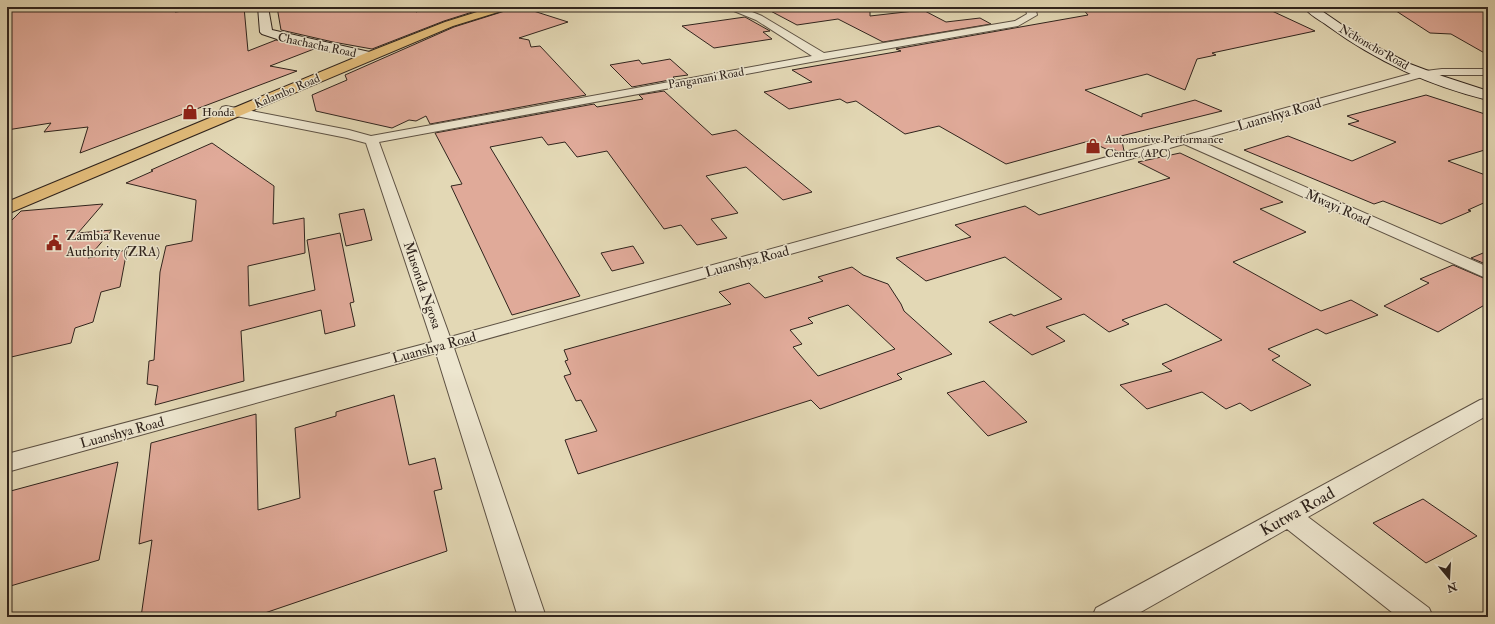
<svg xmlns="http://www.w3.org/2000/svg" width="1495" height="624" viewBox="0 0 1495 624" font-family="'IM FELL Double Pica',serif">
	<rect width="100%" height="100%" fill="#e3d8b5"/>
	<filter id="stains"><feTurbulence type="fractalNoise" baseFrequency=".005" numOctaves="4"/><feColorMatrix values="0 0 0 0 .2 0 0 0 0 .09 0 0 0 0 .02 0 0 0 .5 -.17"/></filter>
	<radialGradient id="worn" r=".72"><stop offset=".6" stop-color="#630" stop-opacity="0"/><stop offset="1" stop-color="#630" stop-opacity=".3"/></radialGradient>
	<path fill="#e0aa99" stroke="#30241d" fill-rule="evenodd" d="M38,7h74l-2,4 36,-4h30l-1,5 42,-5h27l4,44 28,-11 38,9 -44,17 27,5 -217,82 8,-26 -44,5 7,-9 -44,7v-118l29,-3z
		M277,7h136l3,5 14,-5h58l-44,14 -72,28 -39,-7 -52,-12z
		M510,7h11l47,15 -49,16 10,2 2,7 9,-1 46,49 -156,29 -4,-8 -10,5 -7,-1 -17,8 -76,-17 -4,-16 35,-15 -2,-5 109,-48 54,-17z
		M763,7h107v9l53,-6 23,12 34,-4 11,6 -108,18 -45,-23 -41,6z
		M1081,7h165l5,3 21,1 43,20 -103,22 4,2 -19,4 -12,31 -38,-16 -62,16 57,27v-3l53,-14 27,11 -101,25 3,15 -5,1 -8,-4 -5,1 -17,-8 -83,23 -67,-38 -34,8 -49,-33 -9,2 -7,-4 -51,10 -25,-17 48,-10 -20,-12 109,-19 -5,-2 192,-34z
		M1390,7l98,2v46l-37,-21 -21,-1z
		M745,17l25,14 -7,1 9,7 -58,9 -32,-22z
		M670,59l18,16 -15,2 2,2 -43,8 -22,-22 29,-5 3,4z
		M664,91l48,44 24,-5 76,62 -29,8 -37,-33 -40,9 32,37 -27,6 16,19 -30,7 -16,-20 -17,4 -57,-78 -30,6 -12,-15 -17,3 -6,-8 -52,10 90,149 -68,19 -61,-129 11,-2 -27,-51 159,-29 3,3 46,-8 -4,-4z
		M1426,95l62,20v34l-40,12 40,15v25l-20,9 3,1 -30,13 -58,-23 -9,3 -130,-54 44,-14 64,25 44,-19 -48,-18 11,-3 -12,-5z
		M212,143l62,43 -1,38 31,-6 1,35 -57,13 1,40 66,-16 -8,-50 33,-7 14,69 -4,1 5,23 -30,8 -4,-24 -80,21 3,50 -89,24 3,-19 -11,-2 2,-23 5,-1 6,-88 6,-26 26,-5 4,-39v-2l-70,-17 27,-12 -2,-1z
		M1180,153l103,49 -23,7 46,23 -73,30 88,49 30,-11 27,15 -52,19 -9,-5 -49,20 12,7 -8,4 39,25 -60,26 -11,-8 -14,6 -24,-17 -55,17 -27,-24 52,-14 -10,-7 60,-24 -56,-36 -44,16 7,4 -20,8 -25,-18 -38,13 19,14 -33,14 -43,-33 22,-8 3,2 48,-17 -57,-42 -79,24 -30,-23 75,-21 -16,-12 70,-19 14,9 131,-37 -32,-16z
		M103,204l-25,29 34,-3 -24,28 39,-8 -7,37 -19,5 -8,30 -18,6 -4,15 -64,15v-133l14,-14z
		M364,209l8,31 -26,6 -7,-32z
		M633,246l11,17 -32,8 -11,-18z
		M1488,251v14l-17,-7z
		M1453,265l35,15v23l-50,29 -54,-26 45,-23 -9,-4z
		M852,267l11,8 25,9 13,20 3,7 48,43 -55,20 5,5 -82,30 -9,-9 -233,74 -13,-34 32,-9 -16,-31 -5,1 -12,-25 7,-2 -6,-13 3,-1 -4,-10 167,-46 -12,-12 30,-9 16,15 58,-17 -5,-4zM848,305l47,44 -77,27 -25,-29 9,-3 -12,-14 23,-7 -5,-5z
		M984,381l43,41 -39,14 -41,-43z
		M394,395l15,70 26,-7 7,31 -8,2 13,60 -194,66h-112l11,-77 -13,4 12,-101 105,-29 2,96 42,-12 -5,-70 41,-12v-4z
		M118,462l-19,98 -92,27v-95z
		M1423,499l54,37 -51,27 -53,-40z"/>
	<g fill="none" stroke-linecap="round" stroke-linejoin="round">
		<defs>
			<path id="street" d="M727,7h13l22,9 62,37 191,-32 12,-7 -2,-7h10l2,8 -19,11 -196,34 -443,82 71,195 967,-265 25,-3h46v6h-46l-20,2 -224,63 290,127v12l-304,-135 -730,204 92,269h-28l-82,-264 -429,119v-18l425,-112 -66,-199 -19,-5 -121,-24 -4,-1 -2,-3 2,-3 4,-1 123,24 22,6 441,-80 -56,-36 -27,-11z
				M1488,398v17l-180,102 121,91 4,9h-35l-111,-88 -155,88h-40l4,-9 384,-208z"/>
			<path id="secondary" d="M258,7h10l4,23 102,23 2,3 -2,3 -4,1 -84,-18 -24,-8 -2,-2z
				M1304,7h12l51,35 43,22 32,12 46,15v9c-58,-14 -112,-39 -160,-74 -8,-6 -19,-11 -24,-19z"/>
			<path id="primary" d="M493,7h16l-1,2 -55,17 -446,188v-12l359,-149 79,-31z"/>
		</defs>
		<use href="#street" stroke="#5d5143" stroke-width="2"/>
		<use href="#secondary" stroke="#30241d" stroke-width="2"/>
		<use href="#primary" stroke="#30241d" stroke-width="2"/>
		<use href="#street" fill="#ede6cf" fill-rule="evenodd"/>
		<use href="#secondary" fill="#ede6cf" fill-rule="evenodd"/>
		<use href="#primary" fill="#e2bc7a" fill-rule="evenodd"/>
	</g>
	<defs>
		<symbol id="shop-bare" viewBox="-9 -9 18 18"><path d="M-5-2.5h2.3a2.7 3.5 0 0 1 5.4 0H5L5.5 6h-11ZM-1.5-2.5h3a1.5 2.3 0 0 0-3 0Z" fill="#8f2418" stroke="#ede6cf" stroke-width="2.5" paint-order="stroke"/></symbol>
		<symbol id="civic-bare" viewBox="-9 -9 18 18"><path d="M-.6-6.5H3V-4.5H.6V-3L4-1V1h2V6H-6V1h2V-1L-.6-3ZM-1.2 2.5V6h2.4V2.5Z" fill="#8f2418" stroke="#ede6cf" stroke-width="2.5" paint-order="stroke"/></symbol>
	</defs>
	<g fill-rule="evenodd">
		<use href="#shop-bare" x="179" y="101" width="22" height="22"/>
		<use href="#shop-bare" x="1082" y="135" width="22" height="22"/>
		<use href="#civic-bare" x="43" y="232" width="22" height="22"/>
	</g>
	<g text-anchor="middle" stroke-width="3" stroke-linejoin="round" paint-order="stroke">
		<g font-size="12" fill="#30241d" stroke="#ede6cf">
			<text transform="translate(317 45) rotate(12)" y="4">Chachacha Road</text>
			<text transform="translate(1374 47) rotate(30)" y="4">Nchoncho Road</text>
			<text transform="translate(706 78) rotate(-10)" y="4">Panganani Road</text>
			<text transform="translate(287 91) rotate(-23)" y="4">Kalambo Road</text>
		</g>
		<g font-size="12" fill="#30241d" stroke="#ede6cf" text-anchor="start">
			<text x="202" y="116">Honda</text>
			<text x="1105" y="143">Automotive Performance<tspan x="1105" dy="14">Centre (APC)</tspan></text>
		</g>
		<g font-size="14" fill="#30241d" stroke="#ede6cf">
			<text transform="translate(1279 114) rotate(-16)" y="5">Luanshya Road</text>
			<text transform="translate(1338 207) rotate(24)" y="5">Mwayi Road</text>
			<text transform="translate(747 261) rotate(-15)" y="5">Luanshya Road</text>
			<text transform="translate(423 285) rotate(71)" y="5">Musonda Ngosa</text>
			<text transform="translate(434 347) rotate(-15)" y="5">Luanshya Road</text>
			<text transform="translate(122 432) rotate(-15)" y="5">Luanshya Road</text>
		</g>
		<g font-size="14" fill="#30241d" stroke="#ede6cf" text-anchor="start">
			<text x="66" y="240">Zambia Revenue<tspan x="66" dy="16">Authority (ZRA)</tspan></text>
		</g>
		<g font-size="17" fill="#30241d" stroke="#ede6cf">
			<text transform="translate(1297 511) rotate(-29)" y="6">Kutwa Road</text>
		</g>
	</g>
	<rect width="1495" height="624" fill="none" stroke="#e3d8b5" stroke-width="24"/>
	<rect x="8" y="8" width="1479" height="608" fill="none" stroke="#30241d" stroke-width="2"/>
	<rect x="12" y="12" width="1471" height="600" fill="none" stroke="#30241d"/>
	<g transform="translate(1449 578) rotate(162)" stroke="#ede6cf" stroke-width="3" paint-order="stroke">
	<path d="M0-3L7 15L0 10L-7 15Z" fill="#30241d"/>
	<text y="-6" font-size="11" font-weight="bold" text-anchor="middle" fill="#30241d">N</text>
	</g>
	<rect width="100%" height="100%" filter="url(#stains)"/>
	<rect width="100%" height="100%" fill="url(#worn)"/>
</svg>
